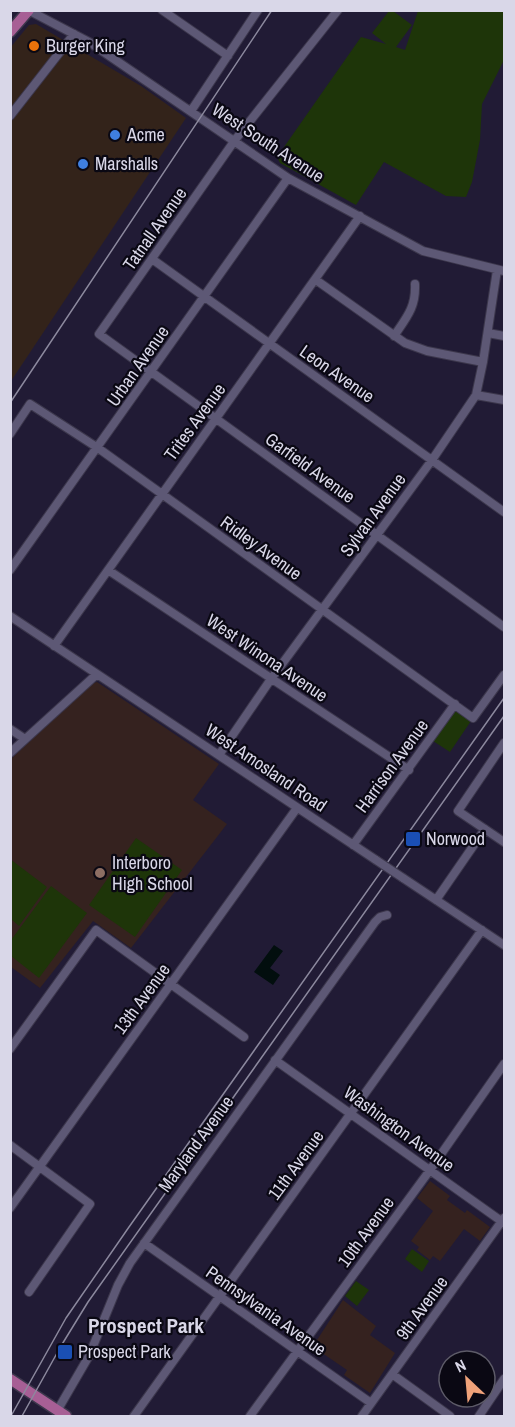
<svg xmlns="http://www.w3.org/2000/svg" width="515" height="1427" viewBox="0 0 515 1427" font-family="'Archivo Narrow',sans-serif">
	<rect width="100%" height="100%" fill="#211b35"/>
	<path fill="#33231a" d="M36,24l105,62 45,32 -175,263 -1,-333 19,-23z"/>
	<path fill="#35221f" d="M97,682l122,82 -26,36 34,24 -96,124 -38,-27 -53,67 -29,-21v-208l80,-75z
		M430,1181l20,15 -3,4 18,13 2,-3 23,17 -10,14 -16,-12 -24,32 -7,-5 -3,4 -13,-10 2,-3 -8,-6 22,-30 -16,-13z
		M343,1300l33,26 -6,9 25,18 -25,40 -26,-18 3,-5 -38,-26 5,-6 3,2z"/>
	<path fill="#1e3509" d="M389,11h4l19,14 -16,22 9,3 13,-39h86v49l-22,44 -2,36 -8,42 -6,15 -20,-1 -62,-34 -28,43 -76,-42 -3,-6 84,-120 25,7 -14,-11z
		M455,704l18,14 -23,34 -20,-13z
		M136,838l46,32 -47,67 -46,-32z
		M10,859l37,28 -28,39 -8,-7z
		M51,886l36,27 -48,65 -28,-22v-16z
		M412,1249l17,12 -7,11 -17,-13z
		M356,1281l13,9 -12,16 -12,-10z"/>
	<path fill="#020e0e" d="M274,945l9,6 -13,17 10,7 -7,10 -19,-13z"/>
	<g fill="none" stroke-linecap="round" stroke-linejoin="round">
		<defs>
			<path id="minor" d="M28,10l61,32 199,136 135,73 81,20
				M162,10l66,46
				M338,10l-103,130 -136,194 405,293
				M191,111l67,-101
				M10,116l64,-82
				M152,259l352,253
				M316,280l89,63 22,8 56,11
				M488,333l16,3
				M394,336c13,-19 22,-29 21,-52
				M476,395l28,5
				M10,434l20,-30 68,44 375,270 31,-43
				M10,570l278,-392
				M108,570l301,200
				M10,616l366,244
				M54,646l306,-430
				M10,729l15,10
				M504,743l-46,68 46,31
				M10,753l87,-79
				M219,755l52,-76 161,-219 44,-65 7,-33 14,-92
				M353,845l102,-141
				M403,878l101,67
				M436,900l49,-71
				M10,1049l86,-119 148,107
				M275,1060l229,163
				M10,1145l80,59 -61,88
				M10,1208l287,-400
				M144,1243l227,160
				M392,1374l58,42
				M57,1411l32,-55 29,-71 12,-22 245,-341 5,-5 7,-2
				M134,1416l348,-486
				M250,1416l180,-246 74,-106
				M362,1416l142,-198
				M479,1416l25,-37"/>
			<path id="major" d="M10,32l19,-22
				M10,1379l56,37"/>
		</defs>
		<use href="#minor" stroke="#3c374c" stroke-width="10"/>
		<use href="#major" stroke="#3c374c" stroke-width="13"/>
		<use href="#minor" stroke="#5d5875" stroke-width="8"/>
		<use href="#major" stroke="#a75f95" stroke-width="10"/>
		<path stroke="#8c899e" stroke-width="1.5" d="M10,403l262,-393
			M11,1416l55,-98 63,-91 375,-529
			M22,1416l39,-70 27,-44 416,-586"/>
		<defs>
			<path id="minor-bridge" d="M376,860l27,18"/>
		</defs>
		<use href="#minor-bridge" stroke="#3c374c" stroke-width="10" stroke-linecap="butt"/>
		<use href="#minor-bridge" stroke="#5d5875" stroke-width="8"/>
	</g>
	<circle fill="#e8710a" stroke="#0a0813" stroke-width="2" cx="34" cy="46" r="6"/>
	<g fill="#3f7fe0" stroke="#0a0813" stroke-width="2">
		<circle cx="115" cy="135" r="6"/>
		<circle cx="83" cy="164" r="6"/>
	</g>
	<g fill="#1a4fb4" stroke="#0a0813" stroke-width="2">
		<rect x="405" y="831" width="16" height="16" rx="3"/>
		<rect x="57" y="1344" width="16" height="16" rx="3"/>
	</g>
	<circle fill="#8d6e63" stroke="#0a0813" stroke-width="2" cx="100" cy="873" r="6"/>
	<g text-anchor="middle" stroke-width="4.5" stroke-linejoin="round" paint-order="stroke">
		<g font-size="18" fill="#d9d7e8" stroke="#0a0813" text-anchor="start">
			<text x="46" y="52">Burger King</text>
			<text x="127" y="141">Acme</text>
			<text x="95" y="170">Marshalls</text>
			<text x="426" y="845">Norwood</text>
			<text x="112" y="869">Interboro<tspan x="112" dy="21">High School</tspan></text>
			<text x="78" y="1358">Prospect Park</text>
		</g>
		<g font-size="18" fill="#d9d7e8" stroke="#0a0813">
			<text transform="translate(268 143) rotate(33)" y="6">West South Avenue</text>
			<text transform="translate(155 229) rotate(-55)" y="6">Tatnall Avenue</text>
			<text transform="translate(138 366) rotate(-55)" y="6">Urban Avenue</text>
			<text transform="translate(337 374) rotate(35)" y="6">Leon Avenue</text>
			<text transform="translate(195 422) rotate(-54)" y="6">Trites Avenue</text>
			<text transform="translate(310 468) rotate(36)" y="6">Garfield Avenue</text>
			<text transform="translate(373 515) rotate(-54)" y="6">Sylvan Avenue</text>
			<text transform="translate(261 548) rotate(36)" y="6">Ridley Avenue</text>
			<text transform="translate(267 658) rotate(34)" y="6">West Winona Avenue</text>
			<text transform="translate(392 766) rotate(-54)" y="6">Harrison Avenue</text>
			<text transform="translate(266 768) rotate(34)" y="6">West Amosland Road</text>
			<text transform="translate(142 999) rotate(-54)" y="6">13th Avenue</text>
			<text transform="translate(399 1129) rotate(36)" y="6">Washington Avenue</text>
			<text transform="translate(196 1144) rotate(-54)" y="6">Maryland Avenue</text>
			<text transform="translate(296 1165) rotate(-54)" y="6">11th Avenue</text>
			<text transform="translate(366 1232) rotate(-54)" y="6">10th Avenue</text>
			<text transform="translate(422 1308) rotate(-54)" y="6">9th Avenue</text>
			<text transform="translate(266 1311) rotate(35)" y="6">Pennsylvania Avenue</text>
		</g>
		<g font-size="21" font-weight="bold" fill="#d9d7e8" stroke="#0a0813">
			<text x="146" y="1333">Prospect Park</text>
		</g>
	</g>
	<rect width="515" height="1427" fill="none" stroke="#d9d7e8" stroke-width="24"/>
	<g transform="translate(467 1379) rotate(334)"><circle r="28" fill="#0a0813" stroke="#5d5b68" stroke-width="1.5"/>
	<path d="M0-4.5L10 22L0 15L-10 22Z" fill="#f0a27a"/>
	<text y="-9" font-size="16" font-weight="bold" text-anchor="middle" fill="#d9d7e8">N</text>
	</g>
</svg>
